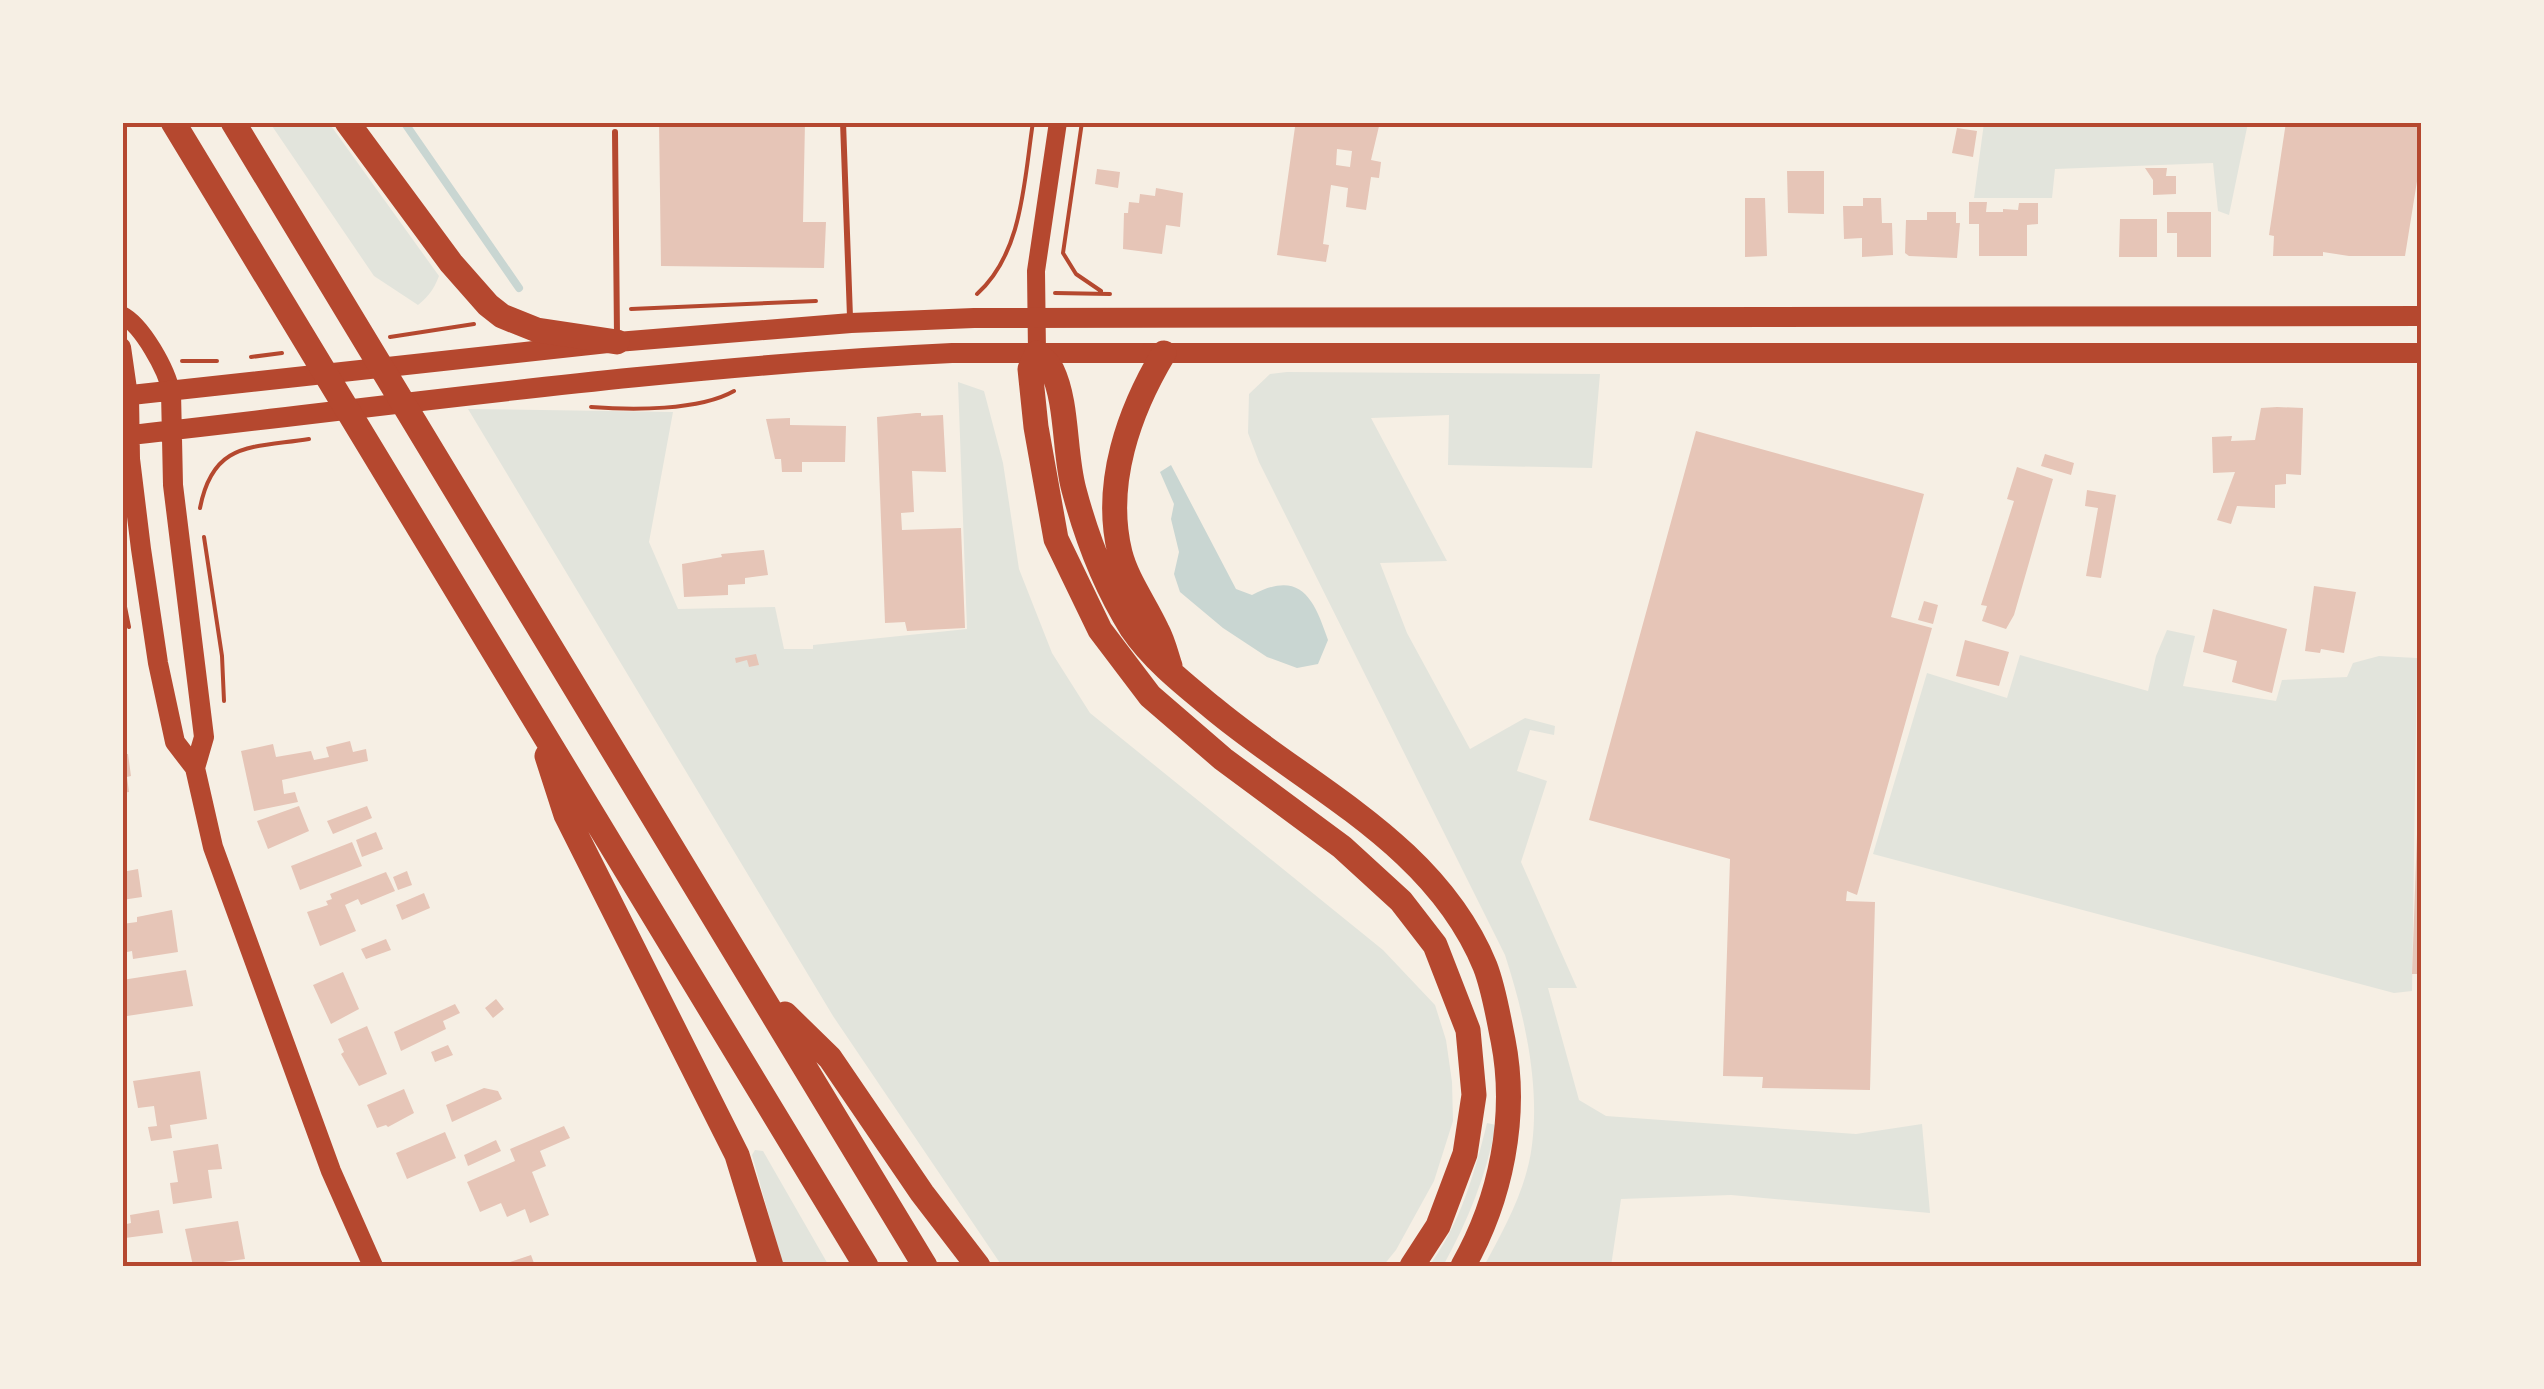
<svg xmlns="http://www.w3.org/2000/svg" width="2544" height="1389" viewBox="0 0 2544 1389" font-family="'Titillium Web',sans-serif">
	<rect width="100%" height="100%" fill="#f6efe4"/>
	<path fill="#e2e4dc" d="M270,123h59l110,153c-5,13 -10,20 -21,29l-44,-29z
		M1984,123v-1l264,1 -19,92 -11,-4 -5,-48 -158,6 -3,29h-78z
		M1287,372l313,2 -8,94 -144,-3 1,-50 -78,3 76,143 -67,2 27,70 63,116 55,-31 30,8 -1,9 -24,-5 -13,41 30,10 -26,81 56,126h-29l31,112 27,16 250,18 66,-10 8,89 -199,-18 -110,4 -10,67h-127c20,-37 43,-78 48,-121 8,-63 -8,-131 -27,-190l-246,-493 -11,-29 1,-39 21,-20z
		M958,382l26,9 19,72 16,106 33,84 38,60 293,237 52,55 11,35 6,42 1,39 -19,60 -38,69 -13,16h-381l-169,-250 -365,-607 205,3 -24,130 29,67 97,-2 9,42h29v-4l154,-16z
		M2167,630l28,6 -12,50 93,15 6,-21 65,-3 6,-14 26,-7 38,2 -5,333 -18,2 -521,-139 54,-181 80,25 13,-43 128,36 8,-35z
		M1487,1123l9,2c-10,51 -28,96 -53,141h-14c31,-41 46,-94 58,-143z
		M755,1150l8,1 66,115h-46l-31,-111z"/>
	<path fill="#c9d6d2" d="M1171,465l65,124 16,6c49,-26 62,4 76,45l-10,24 -21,4 -30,-11 -44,-29 -43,-36 -6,-18 5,-22 -8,-33 3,-15 -14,-32z"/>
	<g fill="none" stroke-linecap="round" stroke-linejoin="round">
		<path stroke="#c9d6d2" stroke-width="8" d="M404,122l115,166"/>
	</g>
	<path fill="#e6c5b7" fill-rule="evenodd" d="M659,122h146l-2,100h23l-2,46 -163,-2z
		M1277,122h103l-9,38 10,2 -2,16 -8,-1 -5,33 -20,-3 2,-19 -17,-3 -8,59 6,1 -3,17 -49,-7 18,-128zM1337,149l15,2 -2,16 -14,-2z
		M2286,122h136v28l-17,106h-56l-26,-4v4h-50l1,-20 -5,-1z
		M1957,128l20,3 -4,26 -21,-4z
		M2145,168h22l-1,8h10v18l-23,1v-15z
		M1097,169l23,3 -2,16 -23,-4z
		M1787,171h37v43l-36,-1z
		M1156,188l27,5 -3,34 -14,-2 -4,29 -39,-5 1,-36h4l1,-11 10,1 1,-9 15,2z
		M1745,198h20l2,58 -22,1z
		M1863,198h18l1,25h10l1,32 -31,2v-19l-18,1 -1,-33h20z
		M1969,202h18l-1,10h17v-3l15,1 1,-7h19v21l-11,1v31h-48v-32h-10z
		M1927,212h29v11h4l-3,35 -48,-2 -4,-3 1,-33h21z
		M2167,212h44v45h-34v-24h-10z
		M2120,219h37v38h-38z
		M2277,407l26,1 -2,67 -15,-1v10l-11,1v23l-38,-2 -6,18 -14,-4 18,-48 -22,1 -1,-36 20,-1 -1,5 24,-1 6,-32z
		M916,413h5v3l22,-1 3,57 -34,-1 2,41 -13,1 1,17 59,-2 4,100 -58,3 -2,-9 -20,1 -8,-206z
		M790,418v7l56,1 -1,36h-43v10h-20l-1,-13h-6l-9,-40z
		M1696,431l228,63 -33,123 41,11 -75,267 -10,-4 -1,10 29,1 -5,188 -108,-2 1,-11 -40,-1 7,-217 -141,-39z
		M2045,454l29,9 -3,12 -30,-9z
		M2017,467l36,12 -39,136 -8,14 -24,-8 5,-15 -6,-1 33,-104 -7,-2z
		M2087,490l29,5 -15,83 -15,-2 12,-68 -13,-2z
		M764,550l4,25 -23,3v6l-17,1v10l-44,2 -2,-33 40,-7 -1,-3z
		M2314,586l42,6 -12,61 -23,-4 -1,4 -15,-2z
		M1924,601l14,4 -5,19 -15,-4z
		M2213,609l74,20 -15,64 -40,-11 5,-21 -34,-9z
		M1965,640l44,12 -10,34 -43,-10z
		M756,654l3,11 -10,2 -2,-7 -11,3 -1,-5z
		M350,741l3,11 13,-3 2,12 -86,19 2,14 11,-2 3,10 -44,9 -13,-60 32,-7 3,13 35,-6 3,9 15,-3 -3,-10z
		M122,754h6l3,22 -4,1 2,15 -7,1z
		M299,806l10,25 -41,18 -11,-28z
		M367,806l5,12 -39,16 -6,-13z
		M2418,806h4v168h-10z
		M376,832l7,17 -21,8 -6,-17z
		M352,842l10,24 -62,24 -9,-24z
		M138,869l4,28 -20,3v-28z
		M407,871l5,14 -14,5 -5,-13z
		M386,872l9,19 -34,14 -3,-6 -13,6 11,26 -36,15 -13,-34 21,-7 -2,-4 6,-2 -2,-5z
		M424,893l6,15 -28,12 -6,-15z
		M172,910l6,42 -45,7 -1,-8 -10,2v-29l15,-2v-5z
		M386,939l5,11 -25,9 -5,-10z
		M186,970l7,36 -66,10 -5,-36z
		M343,972l16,37 -28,15 -18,-39z
		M496,999l8,10 -11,9 -8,-10z
		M455,1004l5,9 -17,8 3,8 -45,22 -7,-19z
		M367,1026l20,48 -28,12 -18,-32 3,-2 -6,-13z
		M448,1045l5,10 -18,7 -4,-10z
		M200,1071l7,48 -37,6 2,13 -21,3 -3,-14 9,-1 -3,-20 -16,2 -5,-27z
		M484,1088l14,3 4,8 -50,23 -6,-17z
		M404,1089l10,24 -26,14 -2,-2 -9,3 -10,-23z
		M564,1126l6,12 -30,13 6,15 -14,6 17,43 -19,8 -5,-14 -18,8 -6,-14 -21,9 -13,-30 48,-21 -5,-12z
		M445,1132l11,26 -49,21 -11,-26z
		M496,1140l5,11 -33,15 -4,-11z
		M218,1144l4,25 -14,1 4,28 -39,6 -3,-21 8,-1 -5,-31z
		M159,1210l4,23 -38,5 -3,-13 9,-2 -1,-8z
		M238,1221l7,38 -52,7 -8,-37z
		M531,1255l4,11h-23l-2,-4z"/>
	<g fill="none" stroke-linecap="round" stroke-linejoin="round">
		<path stroke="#b5482f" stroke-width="4" d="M1082,122l-19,131 13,21 25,17
			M1055,293l55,1
			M977,294c46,-41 47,-114 56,-172
			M631,309l185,-8
			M390,337l84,-13
			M251,357l31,-4
			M182,361h35
			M591,407c40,3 108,4 143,-16
			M200,508c13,-67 52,-60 109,-69
			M204,537l18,119 2,45
			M122,592l7,35"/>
		<path stroke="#b5482f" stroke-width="6" d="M843,122l7,195
			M615,132l2,204"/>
		<path stroke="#b5482f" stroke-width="18" d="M122,315c20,10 45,55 49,77
			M122,347l7,49
			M1037,353l-1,-82 22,-149"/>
		<path stroke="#b5482f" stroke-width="20" d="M171,392l2,93 31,252 -9,31
			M122,396l495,-54 234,-19 123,-5 1448,-2
			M129,396l1,63 11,90 17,114 17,79 20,26 18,79 118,324 42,95
			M122,436c277,-31 552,-70 830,-83h1470"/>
		<path stroke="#b5482f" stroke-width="25" d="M173,122l693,1144
			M233,122l692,1144
			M347,122l104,141 37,42 14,11 35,14 80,12
			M1164,353c-35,58 -61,131 -44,200 7,27 25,51 37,77 6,11 9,24 13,36
			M547,756l19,59 171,340 34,111
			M785,1014l45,44 92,135 56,73
			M1412,1266l26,-40 27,-72 9,-59 -6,-65 -33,-85 -34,-44 -59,-54 -119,-88 -73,-63 -50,-66 -44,-91 -20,-112 -6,-58 7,-16c5,5 12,11 15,17 16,33 12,84 22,120 13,49 31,96 58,139 21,31 53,56 81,79 96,80 222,136 272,258 9,23 13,50 18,74 15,76 -2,159 -40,226"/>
	</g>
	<rect width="2544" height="1389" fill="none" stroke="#f6efe4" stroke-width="250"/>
	<rect x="125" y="125" width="2294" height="1139" fill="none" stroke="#b5482f" stroke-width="4"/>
</svg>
